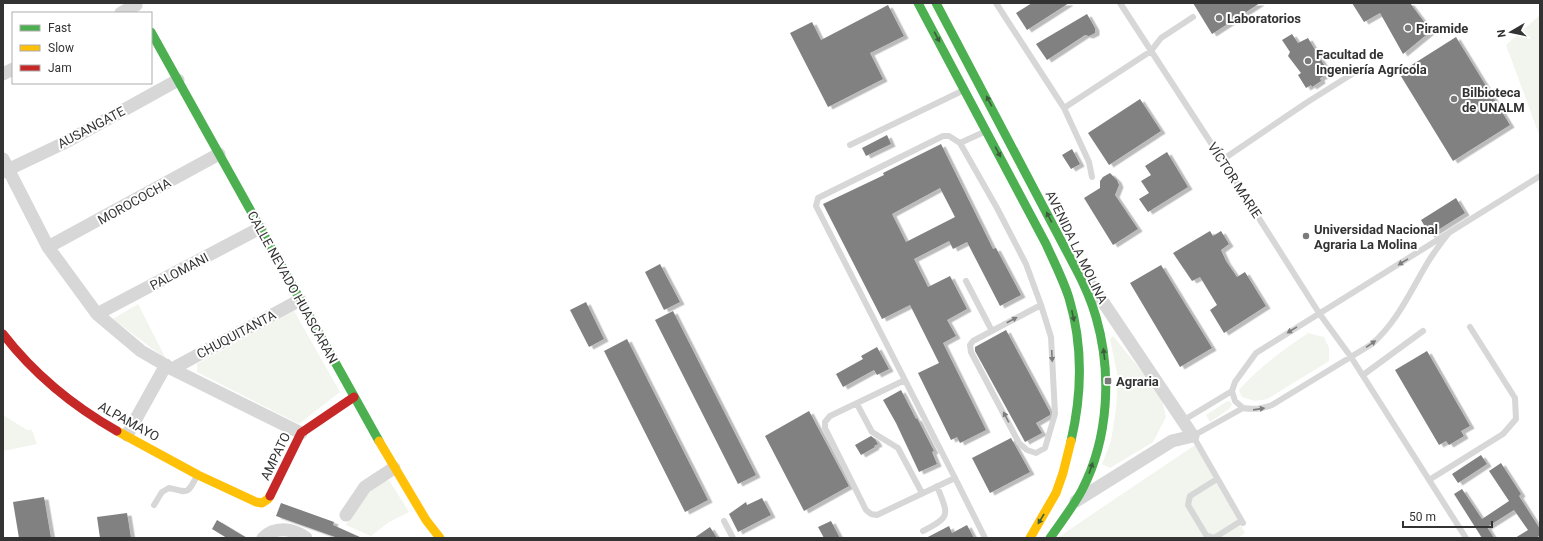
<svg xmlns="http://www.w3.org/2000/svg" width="1543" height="541" viewBox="0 0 1543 541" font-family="Roboto,sans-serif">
	<defs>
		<filter id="shadow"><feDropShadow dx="4.5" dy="2.5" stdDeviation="0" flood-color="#0004"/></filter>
	</defs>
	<rect width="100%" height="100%" fill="#fff"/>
	<path fill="#f1f5ed" d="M1540,15v122l-34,-92z
		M138,304l28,55 -53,-40z
		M294,311l46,81 -41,32 -102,-52v-8z
		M1308,333l16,4 5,11v13l-62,38 -12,2 -13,-4 -3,-7c20,-23 44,-40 69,-57z
		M1113,336l48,59 5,22 -13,25 -43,26 -8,-4 9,-23 5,-32 2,-31 -8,-39z
		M1230,401l2,4 -3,4 -19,13 -4,-7 20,-13z
		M3,415l24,15h5l5,14 -34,7z
		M1195,445l50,88 -7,5h-181z
		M389,480l20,32 -20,10 -18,14 -25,-11c12,-21 20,-36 43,-45z"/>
	<path fill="#818181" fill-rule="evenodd" filter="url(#shadow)" d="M1032,3h37l-42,27 -11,-17z
		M1193,3h67l-48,31z
		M1352,3h58l21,28 -28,23 -23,-41 -16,9z
		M888,5l16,31 -34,17 13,26 -55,28 -38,-74 22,-11 9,18z
		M1087,14l8,14v5l-6,3 -4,-1 -38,25 -11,-16z
		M1292,34l6,9 10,-5 21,35 -9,5 1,3 -9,6 -1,-2 -5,3 -8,-13 3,-2 -13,-17 2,-4 -8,-12z
		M1456,37l54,88 -57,36 -54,-88z
		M1140,99l21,32 -52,34 -21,-32z
		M887,135l4,9 -25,12 -4,-8z
		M941,144l52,105 3,-1 25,47 -21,11 -33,-64 -14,7 -4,-8 -35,18 14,28 22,-11 17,33 -20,11 9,16 -13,7 43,87 -26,13 -3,-6 -6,3 -33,-67 21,-10 -29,-58 -28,14 -59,-115 61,-29 -1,-2zM940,188l15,29 -49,25 -14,-28z
		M1072,149l8,15 -9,5 -9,-14z
		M1167,152l21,35 -40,25 -9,-13 10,-6 -8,-12 10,-6 -6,-9z
		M1110,173l7,7 2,5 -4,10 23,34 -25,16 -29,-47 16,-10v-7l3,-4z
		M1456,198l9,15 -35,22 -9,-15z
		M1210,231l3,5 8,-5 8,13 -8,6 5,11 11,16 8,-5 21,34 -42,27 -14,-23 7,-5 -17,-28 -8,4 -19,-28z
		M660,264l20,38 -16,8 -19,-38z
		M1161,265l51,83 -32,19 -50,-84z
		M586,302l18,37 -15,8 -19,-37z
		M673,311l83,164 -18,9 -83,-164z
		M1006,330l44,82v3l-14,8 6,10 -17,9 -50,-91v-4z
		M627,339l81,161 -23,12 -81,-161z
		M877,347l12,22 -12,6 -3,-5 -31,17 -7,-13 27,-15 -2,-3z
		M1427,351l43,75 -9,5 3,5 -15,9 -3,-4 -7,4 -44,-75z
		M901,390l15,29 1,-1 17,33 -2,1 5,12 -18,8 -23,-49 -13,-23z
		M809,411l40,75 -45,25 -39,-75z
		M871,436l4,3 3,5 -4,2 1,1 -14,8 -6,-10z
		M1011,438l19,34 -40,21 -18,-35z
		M1481,455l6,9 -29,19 -6,-9z
		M1501,463l20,31 -2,2 21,33v6l-4,3h-21l13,-8 -14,-20 -27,17 7,11h-12l-28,-44 8,-5 20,30 27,-18 -20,-30z
		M44,497l7,41h-32l-6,-36z
		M762,498l9,17 -33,17 -9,-18 17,-12 1,3z
		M281,503l53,19 -1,3 29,13h-24l-62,-22z
		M127,513l4,25h-31l-3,-21z
		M217,520l30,18h-20l-15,-9z
		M831,521l9,17h-16l-6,-11z
		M967,525l7,13h-48l23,-12 3,7z
		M710,527l7,11h-23z"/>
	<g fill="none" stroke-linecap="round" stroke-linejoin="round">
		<path stroke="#d7d7d7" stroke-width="6" d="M996,3l68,105 25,54 3,15
			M1120,3l102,157 97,153 32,44 115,181
			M1064,108l87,-57 10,-13 32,-21
			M984,132l-24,11 37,65 29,56 15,41 10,32 4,77 -10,34 -9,5 -9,-3 -8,-7 -48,-91 -1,-7 3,-4 68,-36
			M850,145l112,-54
			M1222,160l84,-57 46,-29
			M966,281l26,50
			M1363,375l60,-44
			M905,380l-75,36 -5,6v6l41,82 5,4 6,1 78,-37 -139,-272 2,-8 125,-62h6l11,7
			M1232,391l3,10 8,7
			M857,404l15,28 26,16 24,45
			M1184,420l48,-29 3,-9 21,-29 284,-177
			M955,478l30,60
			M1217,479l-27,17 -2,9 18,30 8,3 27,-17
			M1429,480l74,-46 13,-15 -1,-21 -45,-71
			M154,505l8,-13 7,-4c20,5 18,6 28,-12
			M724,521l9,17
			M1243,523l-50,-87 50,-28c11,2 19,1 29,-3l100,-61c26,-23 39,-54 56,-82 6,-10 13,-19 20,-28
			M923,531c29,-15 25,-16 14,-45"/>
		<path stroke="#d7d7d7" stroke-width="13" d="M121,13l15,-8
			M3,74l10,-5
			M3,159l45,88 49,67 44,37 31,18 129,64
			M3,172l61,-29 114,-63
			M48,247l171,-93
			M97,314l163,-86
			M172,369l128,-69
			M127,435l39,-70
			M1076,501l96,-60 21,-5 -98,-146 -10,-11
			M346,515l19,-28 29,-19
			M263,538c12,-12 30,-10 43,0"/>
		<path stroke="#4caf50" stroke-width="9" d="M918,3l128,241c8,18 17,35 23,54 14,47 13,96 2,143
			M936,3l140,266c8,15 15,31 20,48 16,55 13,121 -14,173 -9,17 -21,32 -32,48
			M151,32l228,409"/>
		<path stroke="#ffc107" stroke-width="9" d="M117,431l81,44 58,27 6,1 6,-4 2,-3
			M379,441l47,79 14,18
			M1030,538l26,-45 7,-20 8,-32"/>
		<path stroke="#c62828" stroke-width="9" d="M3,334c31,40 70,72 114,97
			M270,496l31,-63 53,-36"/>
	</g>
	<defs><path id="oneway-solid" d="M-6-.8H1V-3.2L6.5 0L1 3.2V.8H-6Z"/></defs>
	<g fill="#3c5e3d">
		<use href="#oneway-solid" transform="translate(937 37) rotate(62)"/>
		<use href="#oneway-solid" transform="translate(989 101) rotate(-118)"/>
		<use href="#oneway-solid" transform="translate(998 152) rotate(62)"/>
		<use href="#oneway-solid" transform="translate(1049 217) rotate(-117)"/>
		<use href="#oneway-solid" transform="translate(1073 316) rotate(78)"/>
		<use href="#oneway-solid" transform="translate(1104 354) rotate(-97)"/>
		<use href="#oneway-solid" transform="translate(1091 468) rotate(-71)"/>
		<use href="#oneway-solid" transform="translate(1041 519) rotate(121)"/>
	</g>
	<g fill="#7d7d7d">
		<use href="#oneway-solid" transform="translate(1403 262) rotate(148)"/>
		<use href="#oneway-solid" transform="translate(1012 320) rotate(-28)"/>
		<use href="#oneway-solid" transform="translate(1292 330) rotate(148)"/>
		<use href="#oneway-solid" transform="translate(1371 344) rotate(-35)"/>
		<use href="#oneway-solid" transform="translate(1052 356) rotate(87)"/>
		<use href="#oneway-solid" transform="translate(1259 409) rotate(-8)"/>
		<use href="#oneway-solid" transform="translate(1006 417) rotate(-118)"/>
	</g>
	<g fill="#7a7a7a" stroke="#fff" stroke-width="1.5">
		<circle cx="1219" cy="18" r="4"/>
		<circle cx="1408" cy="28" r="4"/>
		<circle cx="1308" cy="61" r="4"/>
		<circle cx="1454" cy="99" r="4"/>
		<circle cx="1306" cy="236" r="4"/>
		<rect x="1104" y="377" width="8" height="8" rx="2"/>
	</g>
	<g text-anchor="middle" stroke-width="4" stroke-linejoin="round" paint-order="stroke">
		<g font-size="13" font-weight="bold" fill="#333" stroke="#fff" text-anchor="start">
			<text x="1227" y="23">Laboratorios</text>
			<text x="1416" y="33">Piramide</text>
			<text x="1316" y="59">Facultad de<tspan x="1316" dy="15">Ingeniería Agrícola</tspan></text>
			<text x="1462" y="97">Bilbioteca<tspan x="1462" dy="15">de UNALM</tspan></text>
			<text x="1314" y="234">Universidad Nacional<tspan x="1314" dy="15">Agraria La Molina</tspan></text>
			<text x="1116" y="386">Agraria</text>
		</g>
		<g font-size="13" fill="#333" stroke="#fff">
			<text transform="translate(91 127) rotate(-28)" y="5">AUSANGATE</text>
			<text transform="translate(1235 180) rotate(57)" y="5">VÍCTOR MARIE</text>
			<text transform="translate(134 201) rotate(-29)" y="5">MOROCOCHA</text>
			<text transform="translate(1077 247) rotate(64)" y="5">AVENIDA LA MOLINA</text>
			<text transform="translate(179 271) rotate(-28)" y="5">PALOMANI</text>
			<text transform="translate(293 287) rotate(61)" y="5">CALLE NEVADO HUASCARAN</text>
			<text transform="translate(236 334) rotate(-28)" y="5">CHUQUITANTA</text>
			<text transform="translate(129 421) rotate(29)" y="5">ALPAMAYO</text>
			<text transform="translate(275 456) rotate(-64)" y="5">AMPATO</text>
		</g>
	</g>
	<rect width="1543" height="541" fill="none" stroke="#333333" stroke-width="8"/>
	<rect x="12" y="12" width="140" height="72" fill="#ffffff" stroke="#adadad"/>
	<rect x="20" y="25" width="20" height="6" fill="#4caf50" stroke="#adadad"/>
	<text x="48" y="32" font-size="12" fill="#333333">Fast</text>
	<rect x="20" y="45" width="20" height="6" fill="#ffc107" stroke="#adadad"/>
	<text x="48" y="52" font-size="12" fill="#333333">Slow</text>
	<rect x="20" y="65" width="20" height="6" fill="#c62828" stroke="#adadad"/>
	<text x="48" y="72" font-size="12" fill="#333333">Jam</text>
	<g transform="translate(1511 32) rotate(261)" stroke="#ffffff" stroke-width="3" paint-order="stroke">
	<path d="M0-3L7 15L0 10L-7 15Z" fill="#333333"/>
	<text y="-6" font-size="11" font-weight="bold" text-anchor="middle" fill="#333333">N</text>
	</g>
	<path d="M1403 521v6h89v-6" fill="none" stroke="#333333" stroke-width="2"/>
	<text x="1409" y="521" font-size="12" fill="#333333" stroke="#ffffff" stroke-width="3" paint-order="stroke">50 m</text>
</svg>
